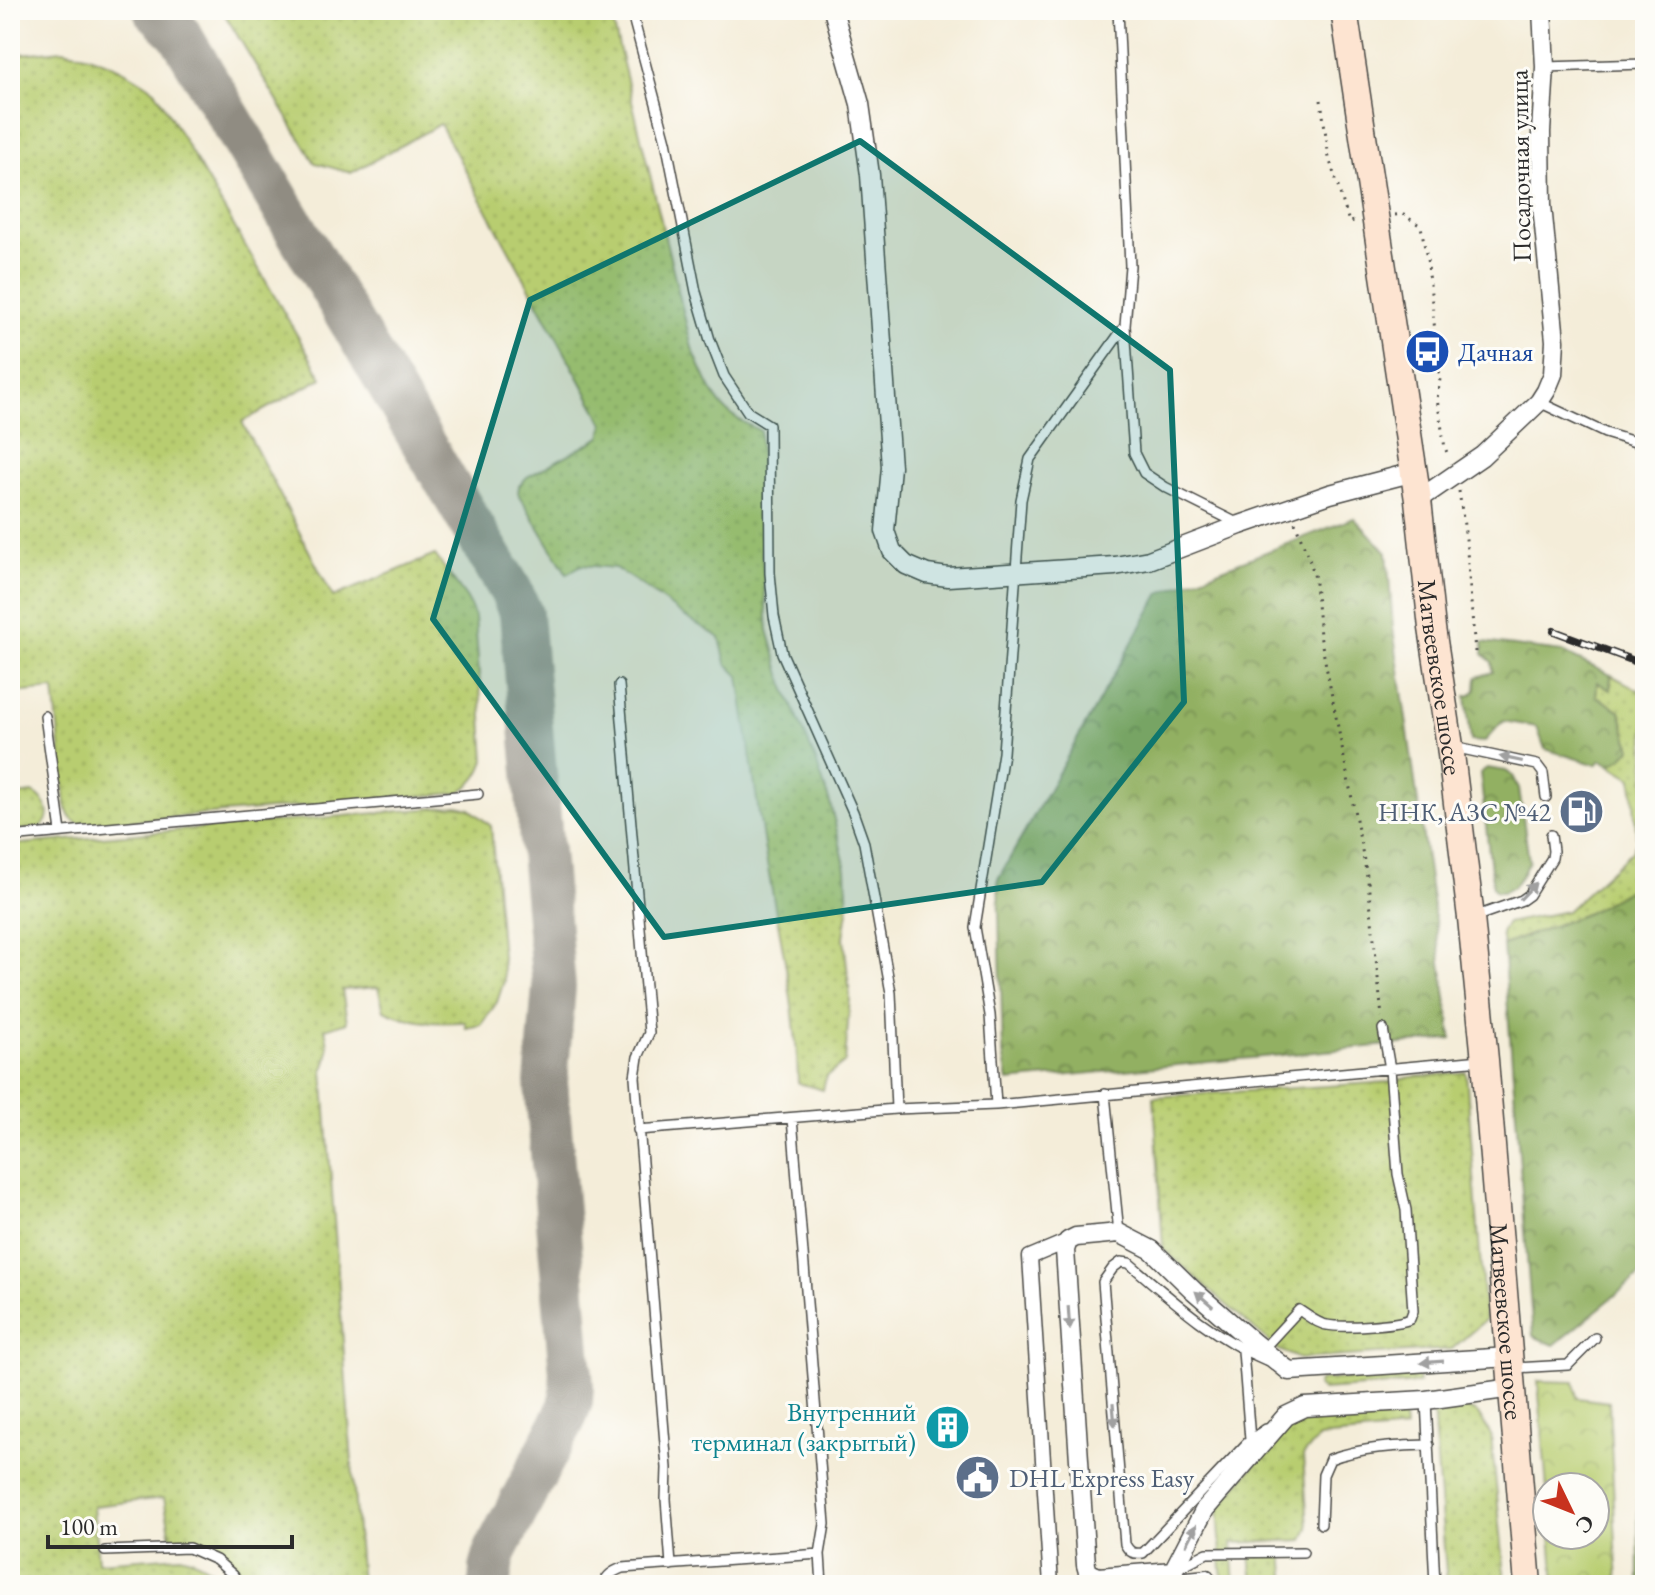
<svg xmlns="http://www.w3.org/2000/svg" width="1655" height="1595" viewBox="0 0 1655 1595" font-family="'EB Garamond',serif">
	<defs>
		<pattern id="grass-dots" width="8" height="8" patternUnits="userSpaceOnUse" patternTransform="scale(2)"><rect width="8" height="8" fill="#b8cd70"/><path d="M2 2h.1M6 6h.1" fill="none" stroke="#9eb061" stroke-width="1.8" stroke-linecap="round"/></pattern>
		<pattern id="forest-crowns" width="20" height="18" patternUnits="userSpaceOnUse" patternTransform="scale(2)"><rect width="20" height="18" fill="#92b062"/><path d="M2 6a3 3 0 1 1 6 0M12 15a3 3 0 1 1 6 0" fill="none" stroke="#778f51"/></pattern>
		<pattern id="park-crowns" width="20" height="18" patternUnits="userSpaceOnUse" patternTransform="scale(2)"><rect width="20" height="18" fill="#b8cd70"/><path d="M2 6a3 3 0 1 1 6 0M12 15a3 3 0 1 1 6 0" fill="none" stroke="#9eb061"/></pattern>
	</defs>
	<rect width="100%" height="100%" fill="#fdfcf7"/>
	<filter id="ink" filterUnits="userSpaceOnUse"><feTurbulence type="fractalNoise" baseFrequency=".0125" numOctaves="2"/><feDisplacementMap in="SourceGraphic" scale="16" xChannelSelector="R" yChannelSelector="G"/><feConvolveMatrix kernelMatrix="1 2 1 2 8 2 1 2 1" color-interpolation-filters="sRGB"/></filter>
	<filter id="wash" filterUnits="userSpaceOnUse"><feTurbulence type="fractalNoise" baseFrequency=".006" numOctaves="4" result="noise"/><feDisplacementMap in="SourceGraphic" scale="32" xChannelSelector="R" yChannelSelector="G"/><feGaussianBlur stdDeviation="1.8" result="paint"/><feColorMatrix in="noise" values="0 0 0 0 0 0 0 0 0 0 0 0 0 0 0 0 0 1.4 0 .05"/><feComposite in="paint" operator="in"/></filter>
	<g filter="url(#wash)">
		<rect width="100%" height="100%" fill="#f4edd9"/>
		<path fill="url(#grass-dots)" stroke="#727c4e" stroke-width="2" d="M222,10h388l82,338c9,19 19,49 35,63 10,9 21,14 33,20l2,125 6,74 16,55 32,76 14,42 16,66 2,42 -4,26 6,60 -5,65 -19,15 -3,13 -25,-7c-1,-76 -19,-150 -32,-225 -10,-60 -18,-121 -27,-182l-13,-13 -6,-25 -36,-22 -44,-32 -25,-16 -34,-3 -14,9 -49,-81 1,-7 8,-9 74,-40 3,-13 -164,-300 -89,49 -36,-10z
			M63,50c35,6 63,20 92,40l167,288 -80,44 91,175 102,-42 32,44 8,18 10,143c-5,16 -12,24 -27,33l-375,32c-11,-3 -15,-8 -17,-19l-12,-117 -41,4 -3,-14v-624z
			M1611,675l28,15 6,16v175l-57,32 -85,32 -2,-12 6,-10 60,-12 65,-60 5,-10 -5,-63 -22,-13 12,-7 9,-9 -11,-38 -24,-15 1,-14 13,8z
			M32,793c15,5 24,28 5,35 -7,3 -19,1 -27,2v-34z
			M458,806l12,3 21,17 13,155 -7,21 -16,23 -15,3 -1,-6c-33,1 -50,2 -81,-12l-6,-23 -36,3 5,32 -22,7c3,14 6,28 -2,41l38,515h-112c-22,-33 -41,-39 -78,-47l-7,-40 -71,8 5,56 83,-6c20,5 34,14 48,29h-219v-740z
			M1466,1072l19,248 -33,29 -153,10 -22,-10 -114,-100 -9,-152 236,-15 21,-5z
			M1430,1373v3l-12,2 1,5 -97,7 -5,-4 3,-6h3z
			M1403,1406l2,23 -86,8 -16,19 5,72 -5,12 -71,3 3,42h-12l-5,-78 67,-76 28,-13z
			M1463,1406l15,8 13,21 15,150h-59l-14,-174z
			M1283,1552l3,33h-33l-3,-32z"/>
		<path fill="url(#forest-crowns)" stroke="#5e6e46" stroke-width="2" d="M1354,518l33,34 6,76 59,411 -444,42 -5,-27 -5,-175 162,-286z
			M1483,642l79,10 49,23 -1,15 -13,-8 -1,14 24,15 11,38 -9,9 -12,7 -9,-5 -4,5 -52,-16 -8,-22 -34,-6 -19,21 -13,-1 -5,-45 5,-1 5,-5 1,-13 16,-5 -1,-10 -9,-8z
			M1487,768l19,3 7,5 6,12 10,73 -7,14 -9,12 -9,5h-7l-4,-4 -13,-115z
			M1645,881v390l-91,74 -21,-9 -30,-391 85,-32z
			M1645,1470v115h-6l-1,-105z"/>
		<path fill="url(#park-crowns)" stroke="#727c4e" stroke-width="2" d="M1538,1381l36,1 3,16 32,4 9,183h-63l-4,-50h44v-48h-48v3z"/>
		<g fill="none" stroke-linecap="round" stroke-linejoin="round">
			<path stroke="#908c82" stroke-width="44" d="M155,10l24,23 332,558 10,23 33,373 -8,95 26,304 -1,15 -6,16 -69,133 -5,19 -1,16"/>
		</g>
	</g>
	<g filter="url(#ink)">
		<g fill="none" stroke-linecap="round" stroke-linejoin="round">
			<defs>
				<path id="service" d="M631,10l35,131 30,151 14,48 14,36 24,36 21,13 1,148 4,43 8,37 71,159 11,31 27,150 5,116
					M1545,67l100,-3
					M1125,326l9,127 10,20 21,14 72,36
					M1539,402l66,31 40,12
					M619,685l30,348 -11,24 -3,20 32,391 -1,31 5,66
					M45,716l16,116
					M1453,747l84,18 6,8 3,24
					M10,837l468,-43
					M1474,917l48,-17 7,-5 23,-37 1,-7 -2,-16
					M1105,1094l14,139
					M996,1105l-6,-90 -15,-88 28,-174 18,-253 9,-41 95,-133 5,-60 -12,-256
					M792,1118l33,406 -5,30 2,31
					M638,1130l258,-21 100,-4 485,-45
					M1262,1350l37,-40c8,5 18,14 28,15 14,3 70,0 83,-6l3,-8 -7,-101 -8,-36 -8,-105 -7,-40
					M1243,1351l7,89
					M1266,1360c-51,-21 -95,-61 -137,-97l-8,-1 -8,6 -10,14 22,262c5,9 8,10 18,9l107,-113 16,-11
					M1514,1368l54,-3 27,-27
					M1426,1400l9,185
					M1321,1524l2,-49 7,-16c33,-12 65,-13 99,-14
					M105,1551l84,-3 27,12 17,15 7,10
					M1176,1569l31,-16 96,-1
					M603,1585c4,-10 9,-13 19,-17l198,-14"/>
				<path id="pedestrian" d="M1051,1585l-21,-328 38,-16
					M1129,1585l78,-8"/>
				<path id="minor" d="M833,10l27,94 10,71 21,292 -6,64 7,20 14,14 21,9 21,3 167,-11 34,-6 91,-35 90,-31 84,-22
					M1418,500l64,-44 57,-54 7,-11 7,-17 2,-33 -13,-136 -1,-73 4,-65 -3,-57
					M1509,1357l-220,14 -35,-28 -60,-52 -42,-41 -33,-17 -43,4 -8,4 -3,9 21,315 2,7 10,5 75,-6 32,-62 81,-93 19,-9 121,-7 86,-12"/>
				<g id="secondary">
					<path id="s1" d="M1344,10l74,490 14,128 18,118 21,172 14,142 43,525"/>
				</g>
			</defs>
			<use href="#service" stroke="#494845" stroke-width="12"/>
			<use href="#pedestrian" stroke="#494845" stroke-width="17"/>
			<use href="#minor" stroke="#494845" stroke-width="21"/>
			<use href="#secondary" stroke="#494845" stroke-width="29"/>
			<path stroke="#494845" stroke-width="3" stroke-dasharray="2 6" stroke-linecap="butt" d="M1321,100l8,58 20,64 6,-1
				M1395,215l7,-1 19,12 7,39 12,114 -3,20 8,49 4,9
				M1459,491l7,48 9,113
				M1295,522l19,51 6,62 48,246 14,136"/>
			<use href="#service" stroke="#fff" stroke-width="9"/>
			<use href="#pedestrian" stroke="#fff" stroke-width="14"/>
			<use href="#minor" stroke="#fff" stroke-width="18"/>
			<use href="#secondary" stroke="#fde4d1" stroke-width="26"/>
			<defs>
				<path id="rail" d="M1554,631l91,34"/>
			</defs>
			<use href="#rail" stroke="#2b2b2b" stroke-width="8"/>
			<use href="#rail" stroke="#fdfcf7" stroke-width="5" stroke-dasharray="15" stroke-linecap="butt"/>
		</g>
		<defs><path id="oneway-solid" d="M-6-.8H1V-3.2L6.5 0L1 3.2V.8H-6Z" transform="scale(2)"/></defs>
		<g fill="#a0a0a0">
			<use href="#oneway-solid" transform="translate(1511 759) rotate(-168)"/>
			<use href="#oneway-solid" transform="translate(1528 891) rotate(-47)"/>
			<use href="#oneway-solid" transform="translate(1204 1299) rotate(-139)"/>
			<use href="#oneway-solid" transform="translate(1069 1318) rotate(86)"/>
			<use href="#oneway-solid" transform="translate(1432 1362) rotate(176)"/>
			<use href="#oneway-solid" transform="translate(1114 1415) rotate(85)"/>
			<use href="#oneway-solid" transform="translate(1191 1535) rotate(-63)"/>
		</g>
	</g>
	<path fill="#0f766e" fill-opacity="0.2" stroke="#0f766e" stroke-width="6" stroke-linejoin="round" d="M860,141l310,229 14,332 -142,180 -378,55 -231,-318 97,-319z"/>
	<defs>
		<symbol id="bus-disc" viewBox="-11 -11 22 22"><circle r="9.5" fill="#1a4fb4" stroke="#fdfcf7"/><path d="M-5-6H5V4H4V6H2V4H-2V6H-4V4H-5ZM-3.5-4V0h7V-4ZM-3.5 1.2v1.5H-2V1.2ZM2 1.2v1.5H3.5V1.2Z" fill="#fff"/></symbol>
		<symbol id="fuel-disc" viewBox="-11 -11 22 22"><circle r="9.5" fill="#5c6f8a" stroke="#fdfcf7"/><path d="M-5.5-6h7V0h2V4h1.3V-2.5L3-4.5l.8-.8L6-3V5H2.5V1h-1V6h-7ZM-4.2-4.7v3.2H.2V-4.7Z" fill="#fff"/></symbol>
		<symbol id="building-disc" viewBox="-11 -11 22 22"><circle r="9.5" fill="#0f9aa8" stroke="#fdfcf7"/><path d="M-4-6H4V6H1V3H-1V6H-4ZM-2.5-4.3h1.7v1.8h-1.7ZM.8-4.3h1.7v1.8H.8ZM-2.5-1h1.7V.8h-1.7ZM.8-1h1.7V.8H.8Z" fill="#fff"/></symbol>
		<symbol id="civic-disc" viewBox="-11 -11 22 22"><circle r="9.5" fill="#5c6f8a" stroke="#fdfcf7"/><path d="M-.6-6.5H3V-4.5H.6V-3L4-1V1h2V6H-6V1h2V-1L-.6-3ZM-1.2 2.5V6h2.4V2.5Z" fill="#fff"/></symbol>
	</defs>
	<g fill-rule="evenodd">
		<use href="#bus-disc" x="1402" y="326" width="51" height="51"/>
		<use href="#fuel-disc" x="1556" y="786" width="51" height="51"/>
		<use href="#building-disc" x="922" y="1402" width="51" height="51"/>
		<use href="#civic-disc" x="952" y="1452" width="51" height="51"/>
	</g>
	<g text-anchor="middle" stroke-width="6" stroke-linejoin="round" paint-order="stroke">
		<g font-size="26" fill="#2b2b2b" stroke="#fdfcf7">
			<text transform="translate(1520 166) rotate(-91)" y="9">Посадочная улица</text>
			<text dy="9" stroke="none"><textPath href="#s1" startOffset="674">Матвеевское шоссе</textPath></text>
			<text dy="9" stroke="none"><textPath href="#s1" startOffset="1322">Матвеевское шоссе</textPath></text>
		</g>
		<g font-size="26" fill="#164399" stroke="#fdfcf7" text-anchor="start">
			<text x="1458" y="361">Дачная</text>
		</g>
		<g font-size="26" fill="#4e5e75" stroke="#fdfcf7" text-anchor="end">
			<text x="1551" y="821">ННК, АЗС №42</text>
			<text x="1009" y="1487" text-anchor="start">DHL Express Easy</text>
		</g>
		<g font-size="26" fill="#0d838f" stroke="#fdfcf7" text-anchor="end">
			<text x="916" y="1421">Внутренний<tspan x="916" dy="30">терминал (закрытый)</tspan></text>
		</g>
	</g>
	<rect width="1655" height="1595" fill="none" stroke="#fdfcf7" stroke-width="40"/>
	<g transform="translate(1571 1511) rotate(133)"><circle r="38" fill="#fdfcf7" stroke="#a9a8a5" stroke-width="2"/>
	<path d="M0-6L14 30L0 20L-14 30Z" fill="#c8321e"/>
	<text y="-12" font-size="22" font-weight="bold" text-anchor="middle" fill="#2b2b2b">С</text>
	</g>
	<path d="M48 1535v12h244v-12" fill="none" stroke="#2b2b2b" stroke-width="4"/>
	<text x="60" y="1535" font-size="24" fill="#2b2b2b" stroke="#fdfcf7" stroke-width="6" paint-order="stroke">100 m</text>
</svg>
